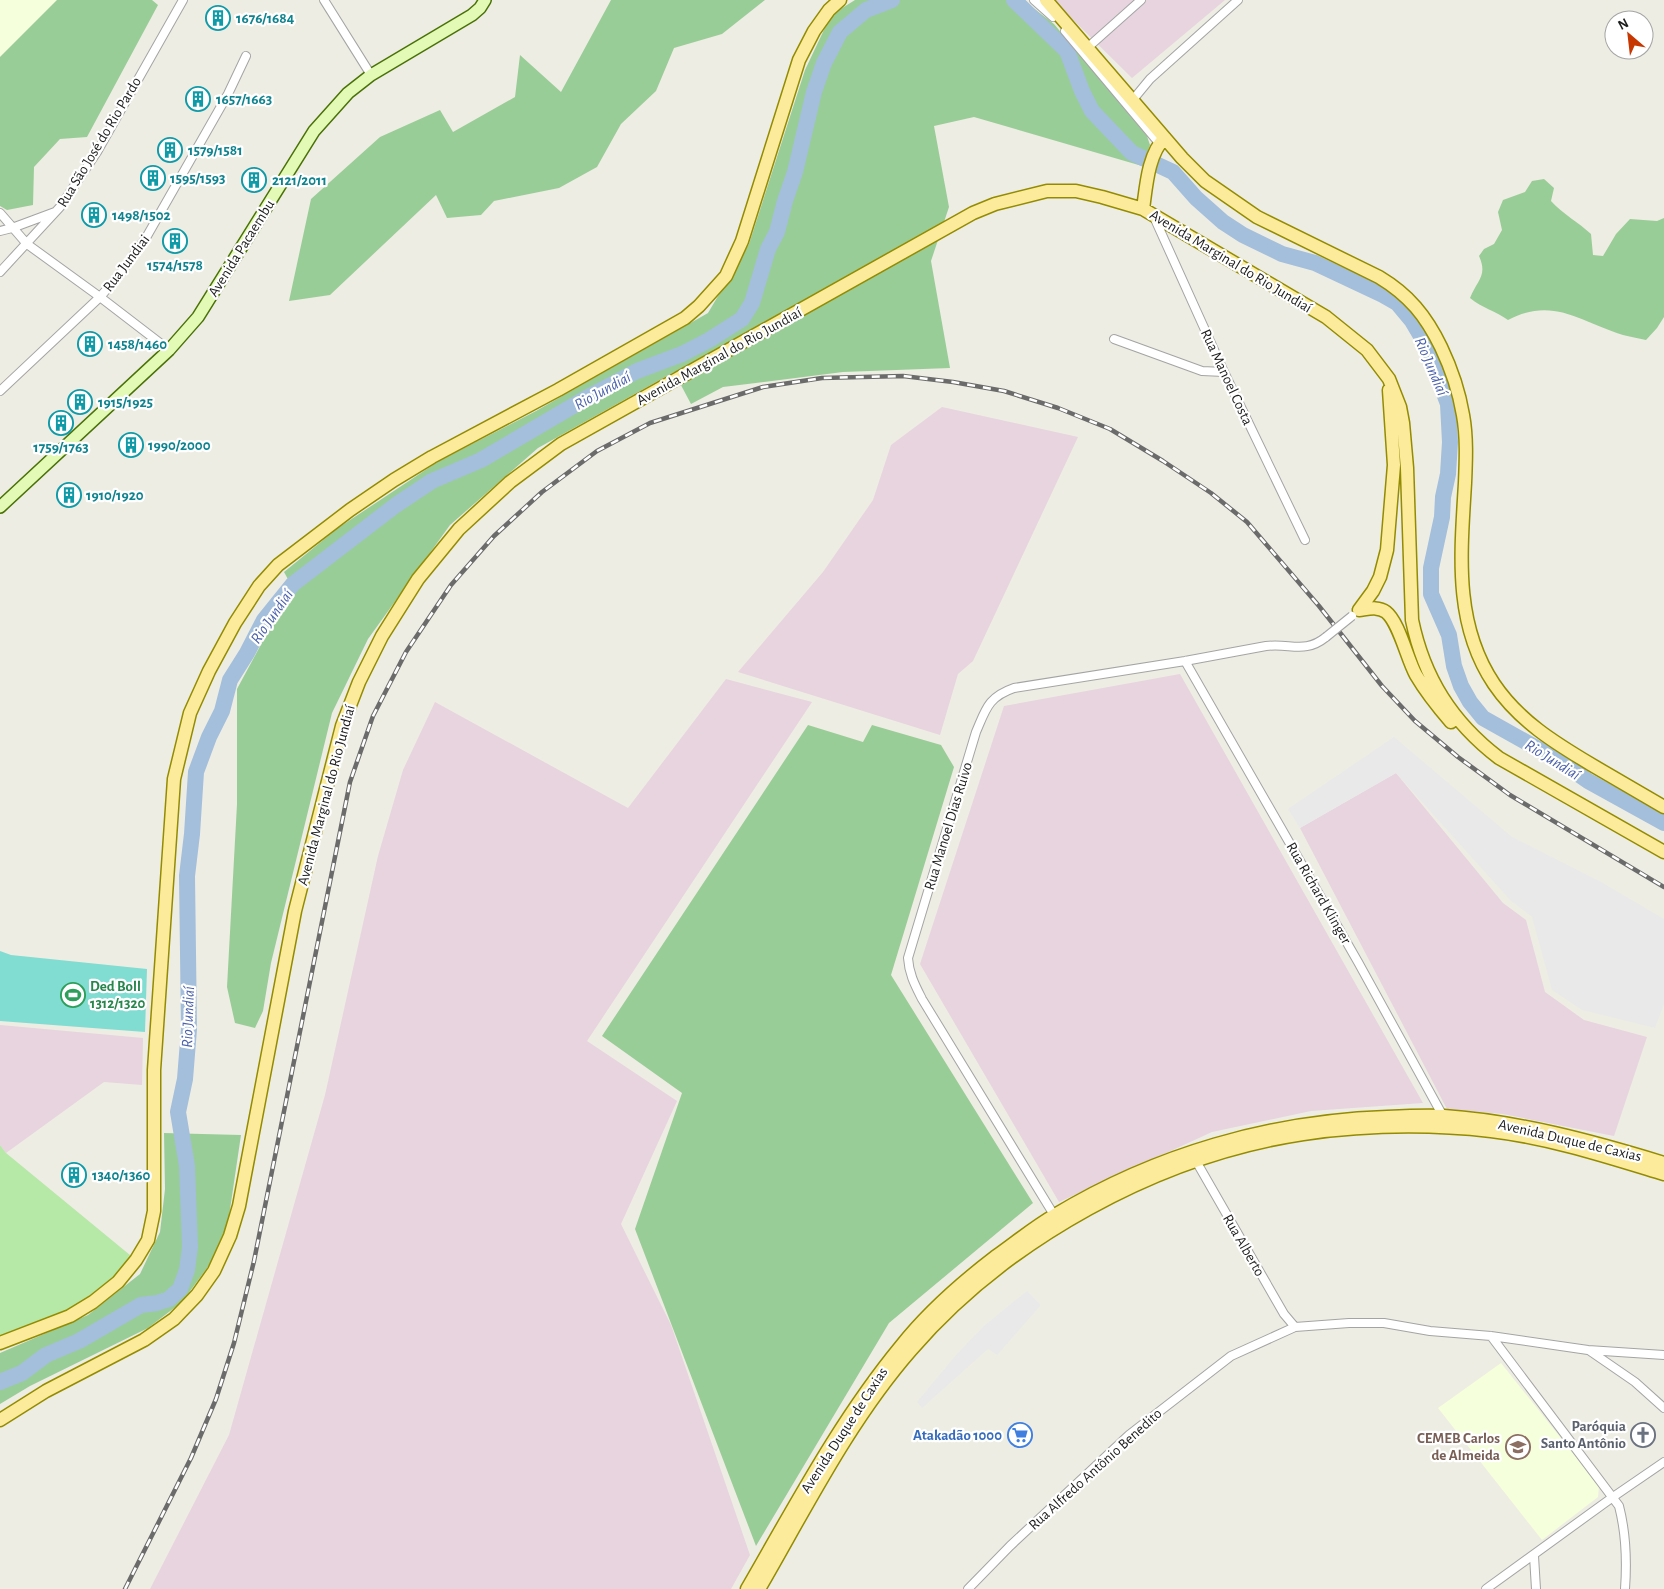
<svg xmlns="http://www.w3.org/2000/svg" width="1664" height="1589" viewBox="0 0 1664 1589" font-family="'Alegreya Sans',sans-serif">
	<rect width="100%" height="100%" fill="#eeede3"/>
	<path fill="#e7d4df" d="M1053,0h172l-93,78z
		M942,407l136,30 -105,224 -15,13 -18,61 -202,-63 85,-100 50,-72 18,-55z
		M1180,674l243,429 -112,8 -99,21 -153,70 -139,-238 84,-258z
		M726,679l86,23 -225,339 90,60 -56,123 50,101 79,230 -19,34h-581l79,-154 96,-340 53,-239 25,-86 32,-68 193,106z
		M1396,773l107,130 23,17 19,72 39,28 63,17 -33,99 -111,-22 -56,-5 -147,-281z
		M0,1025l143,13 -1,47 -38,-3 -98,71 -6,-8z"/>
	<path fill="#f5ffdb" d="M0,0h57l-57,57z
		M1501,1363l98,123 -1,11 -56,43 -104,-132z"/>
	<path fill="#b6e8a8" d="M0,1145l6,8 130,107 -43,42 -93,42z"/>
	<path fill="#99cd97" d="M57,0h95l6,5 -71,132 -27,2 -26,28 -1,38 -26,5 -7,-4v-149z
		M611,0h154l-43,34 -48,14 -18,43 -35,33 -24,43 -38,21 -65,13 -13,14 -34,3 -11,-23 -106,100 -41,6 22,-102 69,-62 60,-27 13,22 62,-35 5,-42 41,37z
		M855,0h168l31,24 93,112 3,9 -8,21 -168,-49 -40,9 15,81 -18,54 19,107 -107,4 -120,15 -32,17 -17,-32 -136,76 -88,77 -82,114 -36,74 -61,250 -8,48 -8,17 -20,-5 -8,-36 10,-183v-115l35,-65 23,-32 -11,-20 54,-44 101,-67 97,-50 172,-98 41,-69 56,-174 26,-55z
		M1544,179l10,9 -3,13c12,13 27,21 40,33l2,21 10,1 13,-22 14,-15 27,2 7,-3v99l-7,11 -11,12c-8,-2 -16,-3 -23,-5 -42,-13 -70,-39 -115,-15 -12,-9 -26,-12 -38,-22 7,-18 18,-22 9,-42l5,-7 10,-5 8,-14 -4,-18 5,-12 22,-8 7,-11z
		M808,725l55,17 9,-17 69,20 13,22 -63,208 142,228 -144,120 -133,223 -121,-317 47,-136 -80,-57z
		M164,1133l77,2 -13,88 -18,41 -28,38 -34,26 -118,58 -30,18v-51l88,-38 52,-41 20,-42 5,-43z"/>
	<path fill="#81ddd2" d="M0,951l11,4 136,14 -2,63 -145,-11z"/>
	<path fill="#e9e9e9" d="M1394,737l118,100 89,45 63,37v85l-9,24 -73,-18 -30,-20 -20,-73 -22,-17 -114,-127 -96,55 -12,-19z
		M1027,1291l14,14 -44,50 -9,-6 -66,59 -5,-6 39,-47 28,-29z"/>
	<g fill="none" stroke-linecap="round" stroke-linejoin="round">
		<path stroke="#a3bfdc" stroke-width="2.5" d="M866,10l7,-10"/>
		<path stroke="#a3bfdc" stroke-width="16" d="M1014,0l53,51 15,40 10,20 40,42 41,19 23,26 27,24 20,13 39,19 33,9 68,32 14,8 15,18 13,22 23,61 2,38 -2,32 -5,23 -1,20 -11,51v26l18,41 5,31 7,20 9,16 13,16 75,42 30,21 76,42
			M0,1382l22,-9 24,-18 33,-14 62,-36 16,-2 12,-4 11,-10 7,-19 3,-23 -3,-81 -9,-54 7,-33 4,-50 -2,-153 5,-42 4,-62 13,-35 13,-26 8,-31 17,-27 17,-33 29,-36 103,-79 36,-24 49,-21 109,-64 47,-25 45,-17 27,-14 33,-21 10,-16 16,-54 9,-17 8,-31 10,-29 19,-80 10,-29 16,-31 26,-22 26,-10"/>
		<defs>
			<path id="minor" d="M324,0l47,75
				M1034,0l19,17
				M1065,31l94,112
				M1086,49l55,-49
				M1131,102l19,-23 88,-79
				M0,213l27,31 73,53 69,53
				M1154,217l70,155 81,168
				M0,231l12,-3 43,-16
				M0,272l60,-65 37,-55 86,-152
				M1114,339l88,32 22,1
				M0,391l100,-94 21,-24 26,-37 81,-142 18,-38
				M1185,661l173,301 86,156
				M1196,1161l88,153 11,13
				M1054,1215l-132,-216c-7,-14 -13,-25 -14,-41l68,-226c10,-23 12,-35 38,-44l171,-27 81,-15c25,-3 39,8 60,-9
				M1491,1336l128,170c7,27 8,55 6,83
				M1590,1351l45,31 29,26
				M1534,1556l2,33
				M968,1589l42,-43 119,-111 102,-79 64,-29 54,-4h35l46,8 61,5 97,14 76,5
				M1486,1589l127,-92 51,-35"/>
			<path id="secondary" d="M0,507l169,-157 29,-33 116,-186 34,-38 23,-18 101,-60 8,-7 5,-8"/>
			<path id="primary" d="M1046,0l136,158 23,23 52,36 122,60c30,18 47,39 62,70 10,21 18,44 22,68 4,22 3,45 2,68 -4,69 -12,140 29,201 25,37 61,59 98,81 24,14 48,28 72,42
				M1143,209c3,-21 5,-56 22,-71
				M1359,610l14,-19 7,-14 7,-27 7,-85 -5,-75
				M1359,610c9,-1 19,-4 27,2 13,10 21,47 30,63 10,17 22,32 35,47
				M0,1343l70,-27 23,-14 25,-20 18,-22 12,-20 6,-29v-141l20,-291 16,-66 19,-42 26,-48 24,-37 19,-21 72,-55 44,-30 38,-23 126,-67 127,-72 14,-12 27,-30 16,-35 57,-181 15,-29 15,-21 11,-10
				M0,1420l46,-29 98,-51 30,-21 23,-24 17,-24 16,-35 9,-30 56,-295 47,-185 17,-44 23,-46 36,-57 41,-50 51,-47 51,-38 412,-231 22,-9 52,-13h29l26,6 41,12 183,108 41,33 22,29 11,28 3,16 4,45 5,152c12,58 40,102 87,138l165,94
				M747,1589c48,-83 93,-169 154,-243 27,-34 60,-63 94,-89 20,-14 39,-30 60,-42 101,-61 215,-94 332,-98 19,-1 38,-2 57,-1 74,5 148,25 220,47
				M759,1589c47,-81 90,-168 152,-239 96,-111 247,-194 392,-216 62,-9 126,-10 188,-3 59,7 117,26 173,43"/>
		</defs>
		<use href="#minor" stroke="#a4a4a4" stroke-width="10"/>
		<use href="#secondary" stroke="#497206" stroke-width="14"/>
		<use href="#primary" stroke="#948b01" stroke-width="15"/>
		<use href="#minor" stroke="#fff" stroke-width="8"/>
		<use href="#secondary" stroke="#e3f9b6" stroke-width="11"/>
		<use href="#primary" stroke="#fbeb9b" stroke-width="12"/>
		<defs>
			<path id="rail" d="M125,1589l66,-131 25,-59 18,-56 20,-82 96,-479 23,-66 33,-64 45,-67 43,-49 48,-44 55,-41 53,-28 113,-36 59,-9 81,-2 50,6 51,9 54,17 52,21 53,32 48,32 36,29 72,84 63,80 33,35 43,36 52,38 154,92"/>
		</defs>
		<use href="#rail" stroke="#6b6b6b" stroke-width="4.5"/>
		<use href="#rail" stroke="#fff" stroke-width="2.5" stroke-dasharray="8" stroke-linecap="butt"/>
		<defs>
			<path id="minor-bridge" d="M1326,637l26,-21"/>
		</defs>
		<use href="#minor-bridge" stroke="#a4a4a4" stroke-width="10" stroke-linecap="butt"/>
		<use href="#minor-bridge" stroke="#fff" stroke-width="8"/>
	</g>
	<defs>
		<symbol id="building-ring" viewBox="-11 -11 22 22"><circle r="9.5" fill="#fff" stroke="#0f9aa8" stroke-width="1.5"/><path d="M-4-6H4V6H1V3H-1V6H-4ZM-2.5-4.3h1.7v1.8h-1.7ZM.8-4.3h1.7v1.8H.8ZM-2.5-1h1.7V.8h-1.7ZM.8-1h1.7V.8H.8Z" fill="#0f9aa8"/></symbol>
		<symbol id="stadium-ring" viewBox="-11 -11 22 22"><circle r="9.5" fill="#fff" stroke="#2e9e5b" stroke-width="1.5"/><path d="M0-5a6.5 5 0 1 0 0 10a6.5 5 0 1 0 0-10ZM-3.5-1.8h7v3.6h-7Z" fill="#2e9e5b"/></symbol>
		<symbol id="supermarket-ring" viewBox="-11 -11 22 22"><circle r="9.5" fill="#fff" stroke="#3f7fe0" stroke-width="1.5"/><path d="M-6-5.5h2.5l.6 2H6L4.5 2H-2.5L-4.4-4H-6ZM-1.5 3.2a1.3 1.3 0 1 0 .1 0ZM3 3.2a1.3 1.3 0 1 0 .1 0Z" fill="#3f7fe0"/></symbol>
		<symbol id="church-ring" viewBox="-11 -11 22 22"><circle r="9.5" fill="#fff" stroke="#6b7280" stroke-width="1.5"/><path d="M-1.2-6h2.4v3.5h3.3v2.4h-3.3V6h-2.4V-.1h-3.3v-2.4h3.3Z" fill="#6b7280"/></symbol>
		<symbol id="school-ring" viewBox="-11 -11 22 22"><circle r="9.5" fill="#fff" stroke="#8d6e63" stroke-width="1.5"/><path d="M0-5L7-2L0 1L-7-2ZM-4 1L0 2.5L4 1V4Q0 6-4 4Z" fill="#8d6e63"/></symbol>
	</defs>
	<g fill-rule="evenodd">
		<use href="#building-ring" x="204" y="4" width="28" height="28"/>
		<use href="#building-ring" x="184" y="85" width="28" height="28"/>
		<use href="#building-ring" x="156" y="136" width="28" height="28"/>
		<use href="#building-ring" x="139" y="164" width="28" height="28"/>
		<use href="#building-ring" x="240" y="166" width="28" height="28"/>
		<use href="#building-ring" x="80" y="201" width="28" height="28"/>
		<use href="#building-ring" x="161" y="227" width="28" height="28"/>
		<use href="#building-ring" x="76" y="330" width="28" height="28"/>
		<use href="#building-ring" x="66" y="388" width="28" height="28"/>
		<use href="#building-ring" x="47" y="409" width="28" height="28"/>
		<use href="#building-ring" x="117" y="431" width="28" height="28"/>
		<use href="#building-ring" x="55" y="481" width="28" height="28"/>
		<use href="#stadium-ring" x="59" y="981" width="28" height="28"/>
		<use href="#building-ring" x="60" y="1161" width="28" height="28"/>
		<use href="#supermarket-ring" x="1006" y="1421" width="28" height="28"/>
		<use href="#church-ring" x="1629" y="1421" width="28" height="28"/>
		<use href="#school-ring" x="1504" y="1433" width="28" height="28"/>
	</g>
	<g text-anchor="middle" stroke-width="4.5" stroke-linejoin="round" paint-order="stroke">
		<g font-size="15" font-weight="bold" fill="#0d838f" stroke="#fff" text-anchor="start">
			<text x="236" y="23">1676/1684</text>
			<text x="216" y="104">1657/1663</text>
			<text x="188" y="155">1579/1581</text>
			<text x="170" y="183">1595/1593</text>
			<text x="272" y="185">2121/2011</text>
			<text x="112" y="220">1498/1502</text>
			<text x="175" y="270" text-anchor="middle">1574/1578</text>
			<text x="108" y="349">1458/1460</text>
			<text x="98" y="407">1915/1925</text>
			<text x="148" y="450">1990/2000</text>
			<text x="61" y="452" text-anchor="middle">1759/1763</text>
			<text x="86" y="500">1910/1920</text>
			<text x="92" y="1180">1340/1360</text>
		</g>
		<g font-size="15" fill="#1d1d1d" stroke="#fff">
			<text transform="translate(99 142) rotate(-59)" y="5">Rua São José do Rio Pardo</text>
			<text transform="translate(241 248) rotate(-58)" y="5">Avenida Pacaembu</text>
			<text transform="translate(1231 261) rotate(31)" y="5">Avenida Marginal do Rio Jundiaí</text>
			<text transform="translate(126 263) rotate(-53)" y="5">Rua Jundiai</text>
			<text transform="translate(719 356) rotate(-29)" y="5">Avenida Marginal do Rio Jundiaí</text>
			<text transform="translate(1227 377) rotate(65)" y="5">Rua Manoel Costa</text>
			<text transform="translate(326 795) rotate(-75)" y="5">Avenida Marginal do Rio Jundiaí</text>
			<text transform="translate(948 826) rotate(-73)" y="5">Rua Manoel Dias Ruivo</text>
			<text transform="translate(1319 893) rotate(60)" y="5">Rua Richard Klinger</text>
			<text transform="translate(1570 1140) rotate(13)" y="5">Avenida Duque de Caxias</text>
			<text transform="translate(1244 1245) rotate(60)" y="5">Rua Alberto</text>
			<text transform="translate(844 1430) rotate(-57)" y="5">Avenida Duque de Caxias</text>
			<text transform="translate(1095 1469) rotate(-42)" y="5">Rua Alfredo Antônio Benedito</text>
		</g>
		<g font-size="15" font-weight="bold" fill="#27864d" stroke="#fff" text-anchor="start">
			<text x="90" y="991">Ded Boll<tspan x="90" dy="17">1312/1320</tspan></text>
		</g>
		<g font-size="15" font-weight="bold" fill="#5b616d" stroke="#fff" text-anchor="end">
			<text x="1626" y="1431">Paróquia<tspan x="1626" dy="17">Santo Antônio</tspan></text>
		</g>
		<g font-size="15" font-weight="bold" fill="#366cbe" stroke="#fff" text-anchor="end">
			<text x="1002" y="1440">Atakadão 1000</text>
		</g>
		<g font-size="15" font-weight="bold" fill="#785e54" stroke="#fff" text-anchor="end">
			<text x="1500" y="1443">CEMEB Carlos<tspan x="1500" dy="17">de Almeida</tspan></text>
		</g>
		<g font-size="16" font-style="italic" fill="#4a61ab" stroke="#fff">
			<text transform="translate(1432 366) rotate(67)" y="6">Rio Jundiaí</text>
			<text transform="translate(602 390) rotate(-29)" y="6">Rio Jundiaí</text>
			<text transform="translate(271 616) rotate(-55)" y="6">Rio Jundiaí</text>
			<text transform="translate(1553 759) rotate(32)" y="6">Rio Jundiaí</text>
			<text transform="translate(187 1017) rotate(-88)" y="6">Rio Jundiaí</text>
		</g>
	</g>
	<g transform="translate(1629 35) rotate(332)"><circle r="24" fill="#ffffff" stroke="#a5a5a5"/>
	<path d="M0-4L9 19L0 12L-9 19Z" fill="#c73702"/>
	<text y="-8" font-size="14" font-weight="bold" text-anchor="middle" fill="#1d1d1d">N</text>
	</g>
</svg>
